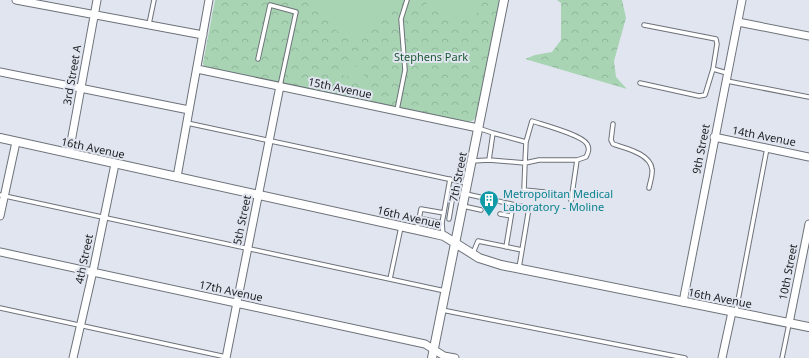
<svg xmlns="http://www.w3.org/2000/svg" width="809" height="358" viewBox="0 0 809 358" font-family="'Noto Sans',sans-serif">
	<defs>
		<pattern id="forest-crowns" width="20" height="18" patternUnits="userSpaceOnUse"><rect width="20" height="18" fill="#a8d4b4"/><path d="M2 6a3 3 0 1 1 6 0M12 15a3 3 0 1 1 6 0" fill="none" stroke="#90b69a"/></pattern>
	</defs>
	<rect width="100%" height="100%" fill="#e0e5ef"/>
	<path fill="url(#forest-crowns)" d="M215,0h286l-24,115c-2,5 -6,7 -11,7l-260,-55 -2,-1 -1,-3z
		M557,0h65l4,18 -12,43 2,16 11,12 -102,-30 10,-4 17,-3 9,-12v-37z"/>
	<path fill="#a8d4b4" d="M318,0h78l-31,38 -15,3 -13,-10z
		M427,0h53l-5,20 -49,-11z
		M344,64l21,4 -2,12 -21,-5z"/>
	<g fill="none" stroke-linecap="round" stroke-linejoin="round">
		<defs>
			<path id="service" d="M149,24l5,-24
				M644,25l72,14 1,5 -4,25
				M258,59l12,-54 26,7 -16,74
				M727,81l82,16
				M640,83l59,13 6,-1 8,-26 14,4
				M397,110l8,-40 -4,-51 6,-19
				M187,123l280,60
				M613,124l-2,16 2,4c11,4 37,9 39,25 1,6 -2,13 -3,19
				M478,128l15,5 33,9 -1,21 14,-3h38l9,-3c2,-4 4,-8 1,-13 -5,-9 -43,-19 -55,-23l-6,21
				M489,160l36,3 -1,27 20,2
				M472,161l17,-1 4,-27
				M466,194l63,14 -10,60
				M0,195l445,96
				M571,201l6,-41
				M463,206l18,4
				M500,214l11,2
				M419,218l23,5
				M449,219l4,-24
				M417,229l4,-20 23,4
				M443,235l-1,-12 8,-44
				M506,247l7,-42
				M473,253l5,-12 44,9
				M390,279l11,-52
				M0,308l226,49
				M442,310l243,48
				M736,311l31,-163
				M782,358l7,-34"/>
			<path id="minor" d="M16,0l187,35
				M738,22l71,14
				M197,69l281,59
				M0,72l189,38
				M714,137l95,20
				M69,153l28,-153
				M177,177l32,-177
				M0,216l16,-74
				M0,252l425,92 19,12 11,2
				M683,302l59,-302
				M789,323l20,-99
				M73,358l20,-87 22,-107
				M226,358l54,-272
				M722,358l10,-46"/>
			<path id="tertiary" d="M0,138l427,94 17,4 35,22 22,7 308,62
				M432,358l72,-358"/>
		</defs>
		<use href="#service" stroke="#6d727a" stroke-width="5.5"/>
		<use href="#minor" stroke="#6d727a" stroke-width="9"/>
		<use href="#tertiary" stroke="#6d727a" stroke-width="10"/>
		<use href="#service" stroke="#fff" stroke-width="3.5"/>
		<use href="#minor" stroke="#fff" stroke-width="7"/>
		<use href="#tertiary" stroke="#fff" stroke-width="8"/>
	</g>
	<defs>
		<symbol id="building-pin" viewBox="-11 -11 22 30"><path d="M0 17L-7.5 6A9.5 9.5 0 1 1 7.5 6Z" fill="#0f9aa8" stroke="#e0e5ef"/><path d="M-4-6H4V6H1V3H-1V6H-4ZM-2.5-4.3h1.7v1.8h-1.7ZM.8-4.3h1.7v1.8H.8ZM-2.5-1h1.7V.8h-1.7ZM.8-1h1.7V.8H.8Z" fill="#fff"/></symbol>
	</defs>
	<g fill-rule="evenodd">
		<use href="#building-pin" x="478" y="189" width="22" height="30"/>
	</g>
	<g text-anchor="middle" stroke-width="4" stroke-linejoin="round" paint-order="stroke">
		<g font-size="11" fill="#1c5934" stroke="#e0e5ef">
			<text x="431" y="61">Stephens Park</text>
		</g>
		<g font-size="11" fill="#1b1d21" stroke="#e0e5ef">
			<text transform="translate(72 75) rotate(-80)" y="4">3rd Street A</text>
			<text transform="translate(340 88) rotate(12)" y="4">15th Avenue</text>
			<text transform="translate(764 136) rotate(11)" y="4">14th Avenue</text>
			<text transform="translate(93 148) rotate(12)" y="4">16th Avenue</text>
			<text transform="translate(701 149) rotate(-79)" y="4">9th Street</text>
			<text transform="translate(458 177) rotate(-79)" y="4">7th Street</text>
			<text transform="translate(409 217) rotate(13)" y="4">16th Avenue</text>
			<text transform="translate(242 220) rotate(-78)" y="4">5th Street</text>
			<text transform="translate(84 259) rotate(-78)" y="4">4th Street</text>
			<text transform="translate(788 272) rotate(-79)" y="4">10th Street</text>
			<text transform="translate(231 291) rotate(12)" y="4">17th Avenue</text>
			<text transform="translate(720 298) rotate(11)" y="4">16th Avenue</text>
		</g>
		<g font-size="11" fill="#0d838f" stroke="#e0e5ef" text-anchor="start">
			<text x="503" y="198">Metropolitan Medical<tspan x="503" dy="13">Laboratory - Moline</tspan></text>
		</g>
	</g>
</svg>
